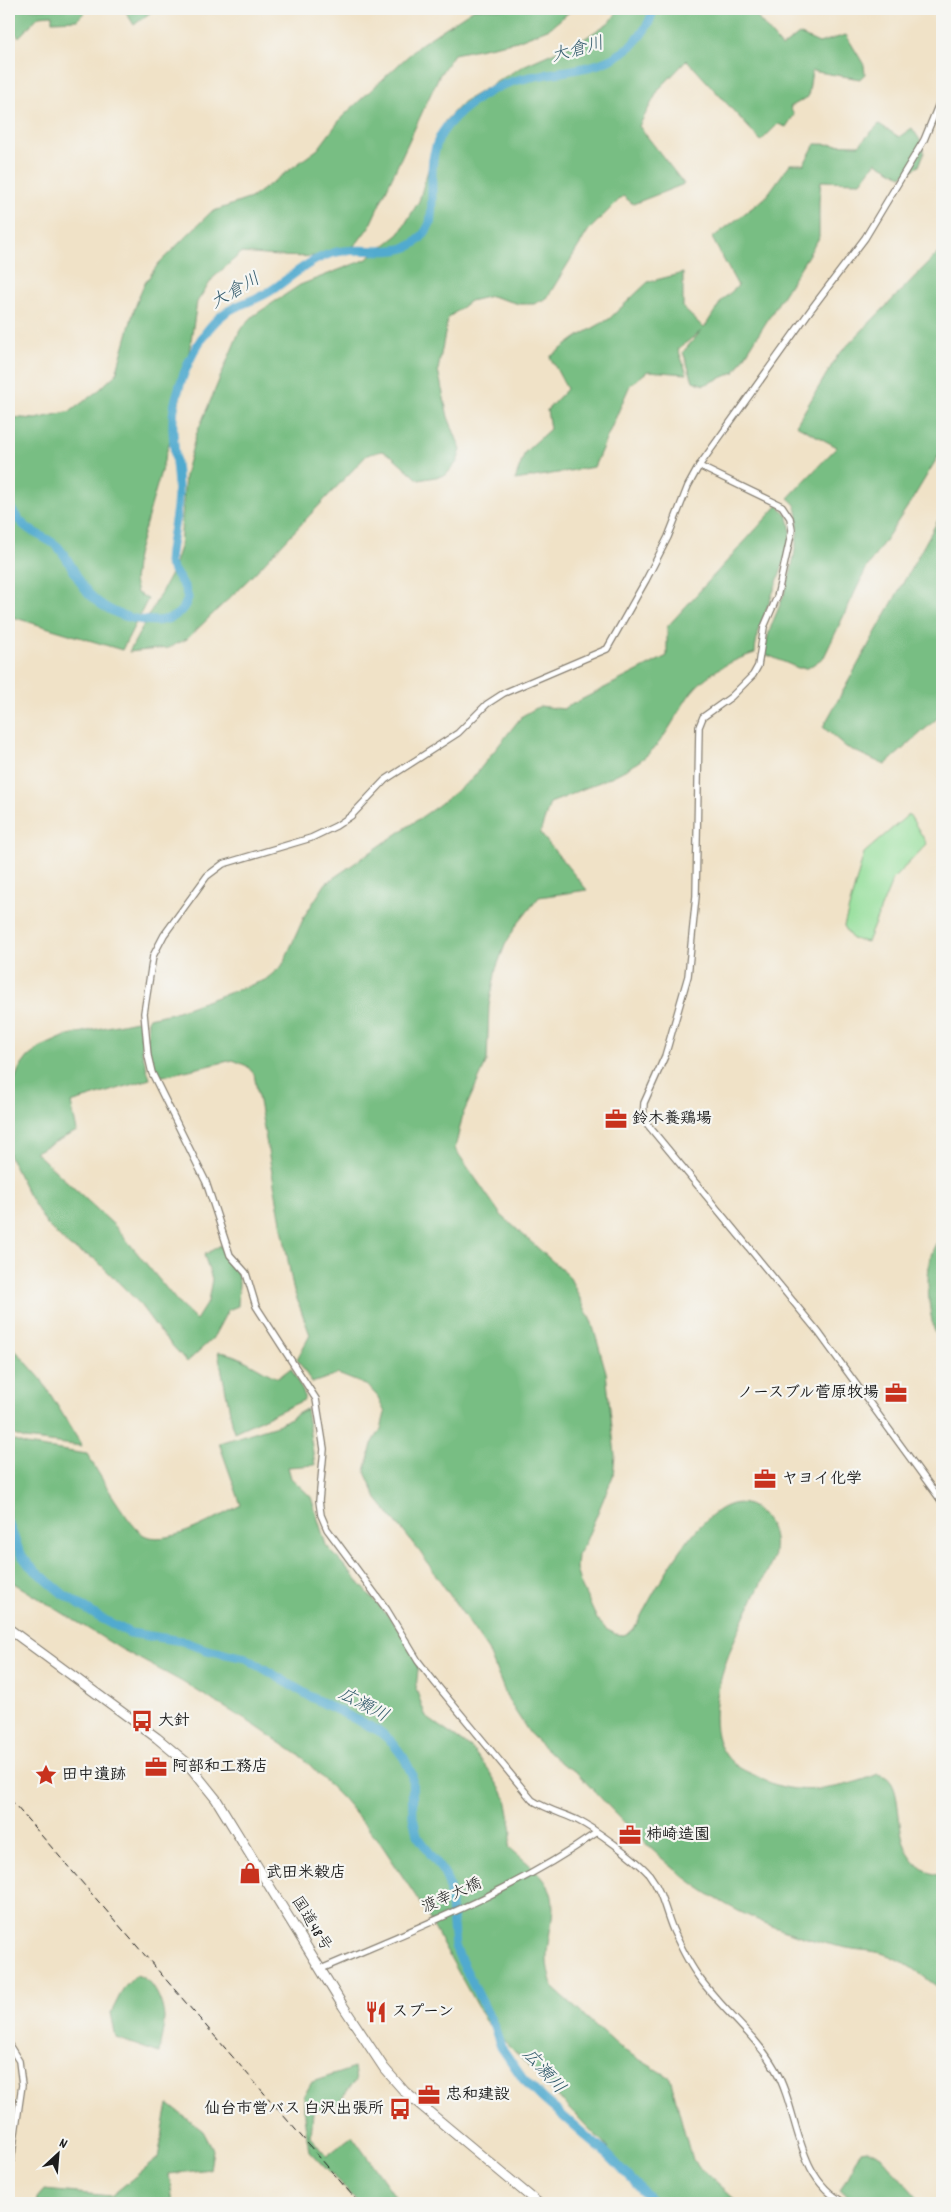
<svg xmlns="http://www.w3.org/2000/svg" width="951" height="2212" viewBox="0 0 951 2212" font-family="Dekko,'Klee One',sans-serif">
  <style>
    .green { fill: #95df9b; stroke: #587e5c }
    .forest { fill: #78be83; stroke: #4a6d50 }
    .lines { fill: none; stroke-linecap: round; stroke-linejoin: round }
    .river { stroke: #51aacf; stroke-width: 9 }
    .minor-casing { stroke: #867f72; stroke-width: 8 }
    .highway-casing { stroke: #867f72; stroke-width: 11 }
    .minor { stroke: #fff; stroke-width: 5.5 }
    .highway { stroke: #fff; stroke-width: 9 }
    .rail { stroke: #1c1c1c; stroke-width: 1; stroke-dasharray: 8 4; stroke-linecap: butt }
    .labels { text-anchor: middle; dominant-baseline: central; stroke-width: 4.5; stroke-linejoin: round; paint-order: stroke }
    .poi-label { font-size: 16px; font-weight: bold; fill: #1c1c1c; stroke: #f6f6f2; text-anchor: start }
    .street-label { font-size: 16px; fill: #1c1c1c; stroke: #f6f6f2 }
    .water-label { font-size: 18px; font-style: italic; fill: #345c6d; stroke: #f6f6f2 }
  </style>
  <rect width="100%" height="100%" fill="#f6f6f2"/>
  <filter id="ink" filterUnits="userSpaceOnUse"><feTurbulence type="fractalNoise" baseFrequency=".02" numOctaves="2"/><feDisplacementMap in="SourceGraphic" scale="10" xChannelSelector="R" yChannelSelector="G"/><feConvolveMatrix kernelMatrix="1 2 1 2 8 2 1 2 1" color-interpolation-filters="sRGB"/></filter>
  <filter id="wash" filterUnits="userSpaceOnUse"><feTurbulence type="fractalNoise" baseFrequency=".0096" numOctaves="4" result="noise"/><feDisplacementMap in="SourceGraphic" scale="20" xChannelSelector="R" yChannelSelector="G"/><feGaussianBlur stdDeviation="1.12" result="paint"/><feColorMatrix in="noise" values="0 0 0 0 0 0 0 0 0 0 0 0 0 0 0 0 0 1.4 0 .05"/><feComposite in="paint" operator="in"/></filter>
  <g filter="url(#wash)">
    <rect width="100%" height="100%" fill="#f0e2c7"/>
    <polygon class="green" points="909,814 927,844 893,879 867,942 852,939 844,926 864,853"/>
    <g class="forest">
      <polygon points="9,9 88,9 77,20 52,21 52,15 39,16 19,37 11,29 9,31"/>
      <polygon points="124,9 155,9 134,25"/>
      <path d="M 474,9 L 573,9 L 550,28 L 517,41 L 454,54 L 439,76 L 369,227 C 365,232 361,238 357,243 C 335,264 269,255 241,253 L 213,278 L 197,302 L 185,378 L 170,440 L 137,555 L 134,581 L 137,593 L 148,599 L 122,650 L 9,616 L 9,417 L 36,419 L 71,411 L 99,390 L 116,374 L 134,310 L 144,284 L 159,263 L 211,212 L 251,198 L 318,149 L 342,117 L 421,44 Z"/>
      <polygon points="619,9 750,9 782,47 799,34 819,43 846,35 864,65 865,74 860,79 812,71 808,97 790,107 794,115 786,127 778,124 761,141 687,60 659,89 639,126 684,184 633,204 623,196 588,231 547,298 534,304 519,304 491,296 470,301 448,318 438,370 448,417 461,450 457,462 446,475 419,480 392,456 382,451 367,455 250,578 187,639 168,648 129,652 172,572 180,547 185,475 196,435 240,330 253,316 300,285 367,259 399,234 419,201 435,146 445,121 463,102 523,66 584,39 611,21"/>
      <polygon points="879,124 899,137 912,128 920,140 924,153 919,166 901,176 876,162 861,182 821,181 819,201 819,238 735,372 704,385 693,381 683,352 701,331 678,349 687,374 648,371 630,385 594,467 515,480 525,452 550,429 547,410 567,389 550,357 579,336 609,319 648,282 683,273 683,308 704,328 722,300 738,286 712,238 765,198 790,164 804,164 815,144 859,145"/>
      <path d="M 942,249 L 942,450 L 912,500 L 866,569 L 824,657 L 808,668 L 798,668 L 765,654 C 767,627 779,612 786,588 C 792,572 802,523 796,507 C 795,504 791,501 788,498 L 837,447 L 796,425 L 838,355 Z"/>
      <path d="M 778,505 C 781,509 786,513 788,518 C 801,547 755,619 755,653 C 729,661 701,676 686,700 C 674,719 664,741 646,756 C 623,775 590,785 563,798 L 550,803 L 540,833 L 587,890 L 539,897 L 516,926 L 505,945 L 496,969 L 489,1006 L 487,1061 L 463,1114 L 455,1149 L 501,1215 L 569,1276 L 592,1323 L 606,1372 L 615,1455 L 613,1476 L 585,1543 L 577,1555 L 576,1568 L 580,1583 L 597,1619 L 606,1629 L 615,1634 L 624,1635 L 633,1630 C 650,1602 713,1468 759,1512 C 775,1526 776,1540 773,1560 C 751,1605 685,1717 731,1761 C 738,1769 751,1773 760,1778 C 795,1798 843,1789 878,1774 C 916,1780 877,1864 942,1876 L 942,1990 C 925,1978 910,1965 892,1957 C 878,1950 862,1951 847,1948 C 815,1942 782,1931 753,1918 C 677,1884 632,1830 576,1772 L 562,1764 L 530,1734 L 508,1700 L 488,1650 L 420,1552 L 377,1499 L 365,1472 L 372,1444 L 381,1429 L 385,1413 L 378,1397 L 368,1386 L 338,1374 L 312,1383 L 297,1359 L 310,1335 L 293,1288 L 254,1074 L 247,1066 L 233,1060 L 159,1077 L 147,1051 L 148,1018 L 172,1013 L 265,980 L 282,966 L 305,915 L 326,883 L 436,807 L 472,779 L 522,716 L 540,706 L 563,709 L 667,656 L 667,627 Z"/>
      <polygon points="942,513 942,714 885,765 846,747 823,727"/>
      <polygon points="141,1020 142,1052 150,1079 71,1103 77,1131 35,1152 115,1226 180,1305 196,1320 208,1301 212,1279 204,1255 221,1245 227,1262 236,1268 239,1282 238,1306 228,1310 213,1338 187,1362 161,1333 138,1302 95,1259 70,1247 47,1225 28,1194 9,1155 9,1095 19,1069 28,1057 41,1047 68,1035"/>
      <path d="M 942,1237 L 942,1348 C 939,1341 935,1333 933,1326 C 928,1304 922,1252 942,1237 Z"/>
      <polygon points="9,1343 41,1379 82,1446 25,1439 9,1433"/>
      <path d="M 218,1352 C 239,1353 258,1370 278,1378 L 291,1368 L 304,1394 L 304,1400 L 234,1432 Z"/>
      <path d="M 306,1409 L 315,1465 L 288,1467 L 291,1478 L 311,1497 L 326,1545 L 410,1641 L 418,1669 L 416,1689 L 426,1717 L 471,1748 L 489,1771 L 506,1798 L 512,1831 L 509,1847 C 522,1859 540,1871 548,1886 C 560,1906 546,1937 547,1959 C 547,1970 550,1979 554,1989 L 622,2049 L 670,2078 L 692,2160 L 740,2203 L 654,2203 L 602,2142 L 485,2021 L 421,1904 L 381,1844 L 344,1800 L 303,1758 L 254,1725 L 179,1680 L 121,1649 L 9,1580 L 9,1439 L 26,1445 L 87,1454 C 97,1470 131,1531 146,1536 C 173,1545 217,1517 241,1505 L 219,1443 L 280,1424 Z"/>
      <path d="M 136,1975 C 153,1979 163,2001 164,2018 C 164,2029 160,2042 159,2053 L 116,2038 L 111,2013 L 123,1989 Z"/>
      <polygon points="354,2068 356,2080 336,2105 313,2112 311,2137 327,2156 352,2136 400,2203 359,2203 309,2151 304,2116 304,2096 312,2082"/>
      <polygon points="168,2104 203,2131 213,2150 210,2169 169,2174 173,2203 38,2203 37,2198 44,2190 111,2196 158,2158"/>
      <path d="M 867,2149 L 881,2156 L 922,2203 C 896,2203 860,2211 840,2191 L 861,2150 Z"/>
    </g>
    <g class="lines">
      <g class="river">
        <path d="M 9,506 C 14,514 20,523 29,529 C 38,536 50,539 58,547 C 69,559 74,573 83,586 C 99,610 129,621 156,621 C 172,620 183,614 188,598 L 185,588 L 169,563 C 170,539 178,516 178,492 C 178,460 168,429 176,398 C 184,369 200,331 225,313 C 239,303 258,300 272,290 C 291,277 310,259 333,253 C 369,243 411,267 430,223 C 436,193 425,161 442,133 C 456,111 486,90 511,82 C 556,67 608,77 640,36 C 646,28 652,19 653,9"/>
        <polyline points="9,1524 20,1553 29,1565 63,1594 97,1616 130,1633 182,1641 207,1650 246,1658 311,1697 379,1731 392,1742 404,1758 412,1774 413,1817 417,1835 444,1873 449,1885 455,1946 460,1958 494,2026 501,2047 523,2079 542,2098 609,2156 654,2203"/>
      </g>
    </g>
  </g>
  <g filter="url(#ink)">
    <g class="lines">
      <g class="minor-casing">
        <g id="minor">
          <polyline points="699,466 782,506 790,518 792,530 777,597 764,627 758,666 753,675 731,697 703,717 699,727 696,896 688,976 665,1056 644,1103 643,1119 819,1333 942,1502"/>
          <path d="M 321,1969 C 414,1929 513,1892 596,1833"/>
          <polyline points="9,2045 19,2061 22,2085 9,2175"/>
          <path d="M 845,2203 C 795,2178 800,2113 775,2069 C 754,2032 719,2008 696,1973 C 687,1960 680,1945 673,1930 C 665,1911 662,1891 649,1874 C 636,1859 595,1829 577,1820 C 561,1813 546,1809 532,1800 L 436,1684 L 418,1661 L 387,1610 L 327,1529 L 321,1515 L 319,1501 L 324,1449 L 316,1399 L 256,1306 L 246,1273 L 230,1255 L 206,1182 L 152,1073 L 148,1056 L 144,1013 L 153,956 L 164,935 L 207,876 L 223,864 L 311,838 L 336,826 L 351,816 L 385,780 L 458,733 L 487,704 L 504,693 L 607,649 L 646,580 L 668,537 L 688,486 L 699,466 L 812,308 L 865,238 L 924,140 L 942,96"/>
        </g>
      </g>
      <g class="highway-casing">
        <polyline id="highway" points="9,1629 157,1738 187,1763 216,1799 343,2006 384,2068 405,2092 538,2203"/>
      </g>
      <use href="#minor" class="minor"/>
      <use href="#highway" class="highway"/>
      <polyline class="rail" points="9,1798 359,2203"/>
    </g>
  </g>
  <defs>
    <g id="office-bare" transform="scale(1.725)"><path d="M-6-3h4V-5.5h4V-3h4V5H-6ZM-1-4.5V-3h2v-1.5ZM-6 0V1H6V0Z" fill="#c8321e" stroke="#f6f6f2" stroke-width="2.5" paint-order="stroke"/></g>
    <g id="bus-bare" transform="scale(1.725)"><path d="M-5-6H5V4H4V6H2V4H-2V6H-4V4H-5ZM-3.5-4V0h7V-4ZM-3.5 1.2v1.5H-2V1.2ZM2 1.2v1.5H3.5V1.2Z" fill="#c8321e" stroke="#f6f6f2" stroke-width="2.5" paint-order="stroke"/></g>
    <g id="sight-bare" transform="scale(1.725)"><path d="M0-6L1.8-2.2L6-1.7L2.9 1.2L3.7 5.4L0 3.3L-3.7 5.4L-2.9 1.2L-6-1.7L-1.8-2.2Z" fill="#c8321e" stroke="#f6f6f2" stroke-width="2.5" paint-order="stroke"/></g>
    <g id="shop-bare" transform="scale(1.725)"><path d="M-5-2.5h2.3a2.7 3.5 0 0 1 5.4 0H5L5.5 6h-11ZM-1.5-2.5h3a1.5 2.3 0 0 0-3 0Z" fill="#c8321e" stroke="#f6f6f2" stroke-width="2.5" paint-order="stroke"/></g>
    <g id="restaurant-bare" transform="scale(1.725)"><path d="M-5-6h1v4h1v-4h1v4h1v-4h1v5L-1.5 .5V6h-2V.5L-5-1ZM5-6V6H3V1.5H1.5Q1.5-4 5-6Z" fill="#c8321e" stroke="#f6f6f2" stroke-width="2.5" paint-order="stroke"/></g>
  </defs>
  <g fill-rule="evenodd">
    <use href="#office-bare" x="616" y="1119"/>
    <use href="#office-bare" x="896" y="1393"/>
    <use href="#office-bare" x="765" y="1479"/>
    <use href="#bus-bare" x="142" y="1721"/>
    <use href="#office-bare" x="156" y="1767"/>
    <use href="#sight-bare" x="46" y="1775"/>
    <use href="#office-bare" x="630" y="1835"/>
    <use href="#shop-bare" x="250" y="1873"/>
    <use href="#restaurant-bare" x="376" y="2012"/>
    <use href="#office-bare" x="429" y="2095"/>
    <use href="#bus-bare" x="400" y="2109"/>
  </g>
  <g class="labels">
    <g class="poi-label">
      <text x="632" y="1119">鈴木養鶏場</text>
      <text x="879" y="1393" text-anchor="end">ノースブル菅原牧場</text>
      <text x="782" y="1479">ヤヨイ化学</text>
      <text x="158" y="1721">大針</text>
      <text x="172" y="1767">阿部和工務店</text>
      <text x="62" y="1775">田中遺跡</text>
      <text x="646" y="1835">柿崎造園</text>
      <text x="266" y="1873">武田米穀店</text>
      <text x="392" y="2012">スプーン</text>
      <text x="446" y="2095">忠和建設</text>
      <text x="384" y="2109" text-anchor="end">仙台市営バス 白沢出張所</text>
    </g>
    <g class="street-label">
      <text transform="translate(452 1896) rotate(-24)">渡幸大橋</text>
      <text transform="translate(311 1924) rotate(58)">国道48号</text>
    </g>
    <g class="water-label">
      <text transform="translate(578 51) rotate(-15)">大倉川</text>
      <text transform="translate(236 292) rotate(-30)">大倉川</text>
      <text transform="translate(363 1706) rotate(28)">広瀬川</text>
      <text transform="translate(543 2072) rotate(48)">広瀬川</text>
    </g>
  </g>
  <rect width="951" height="2212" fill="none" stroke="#f6f6f2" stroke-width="30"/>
  <g transform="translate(58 2154) rotate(26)" stroke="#f6f6f2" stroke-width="4" paint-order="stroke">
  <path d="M0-4L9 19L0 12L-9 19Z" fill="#1c1c1c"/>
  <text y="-8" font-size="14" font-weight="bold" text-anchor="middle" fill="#1c1c1c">N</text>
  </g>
</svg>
